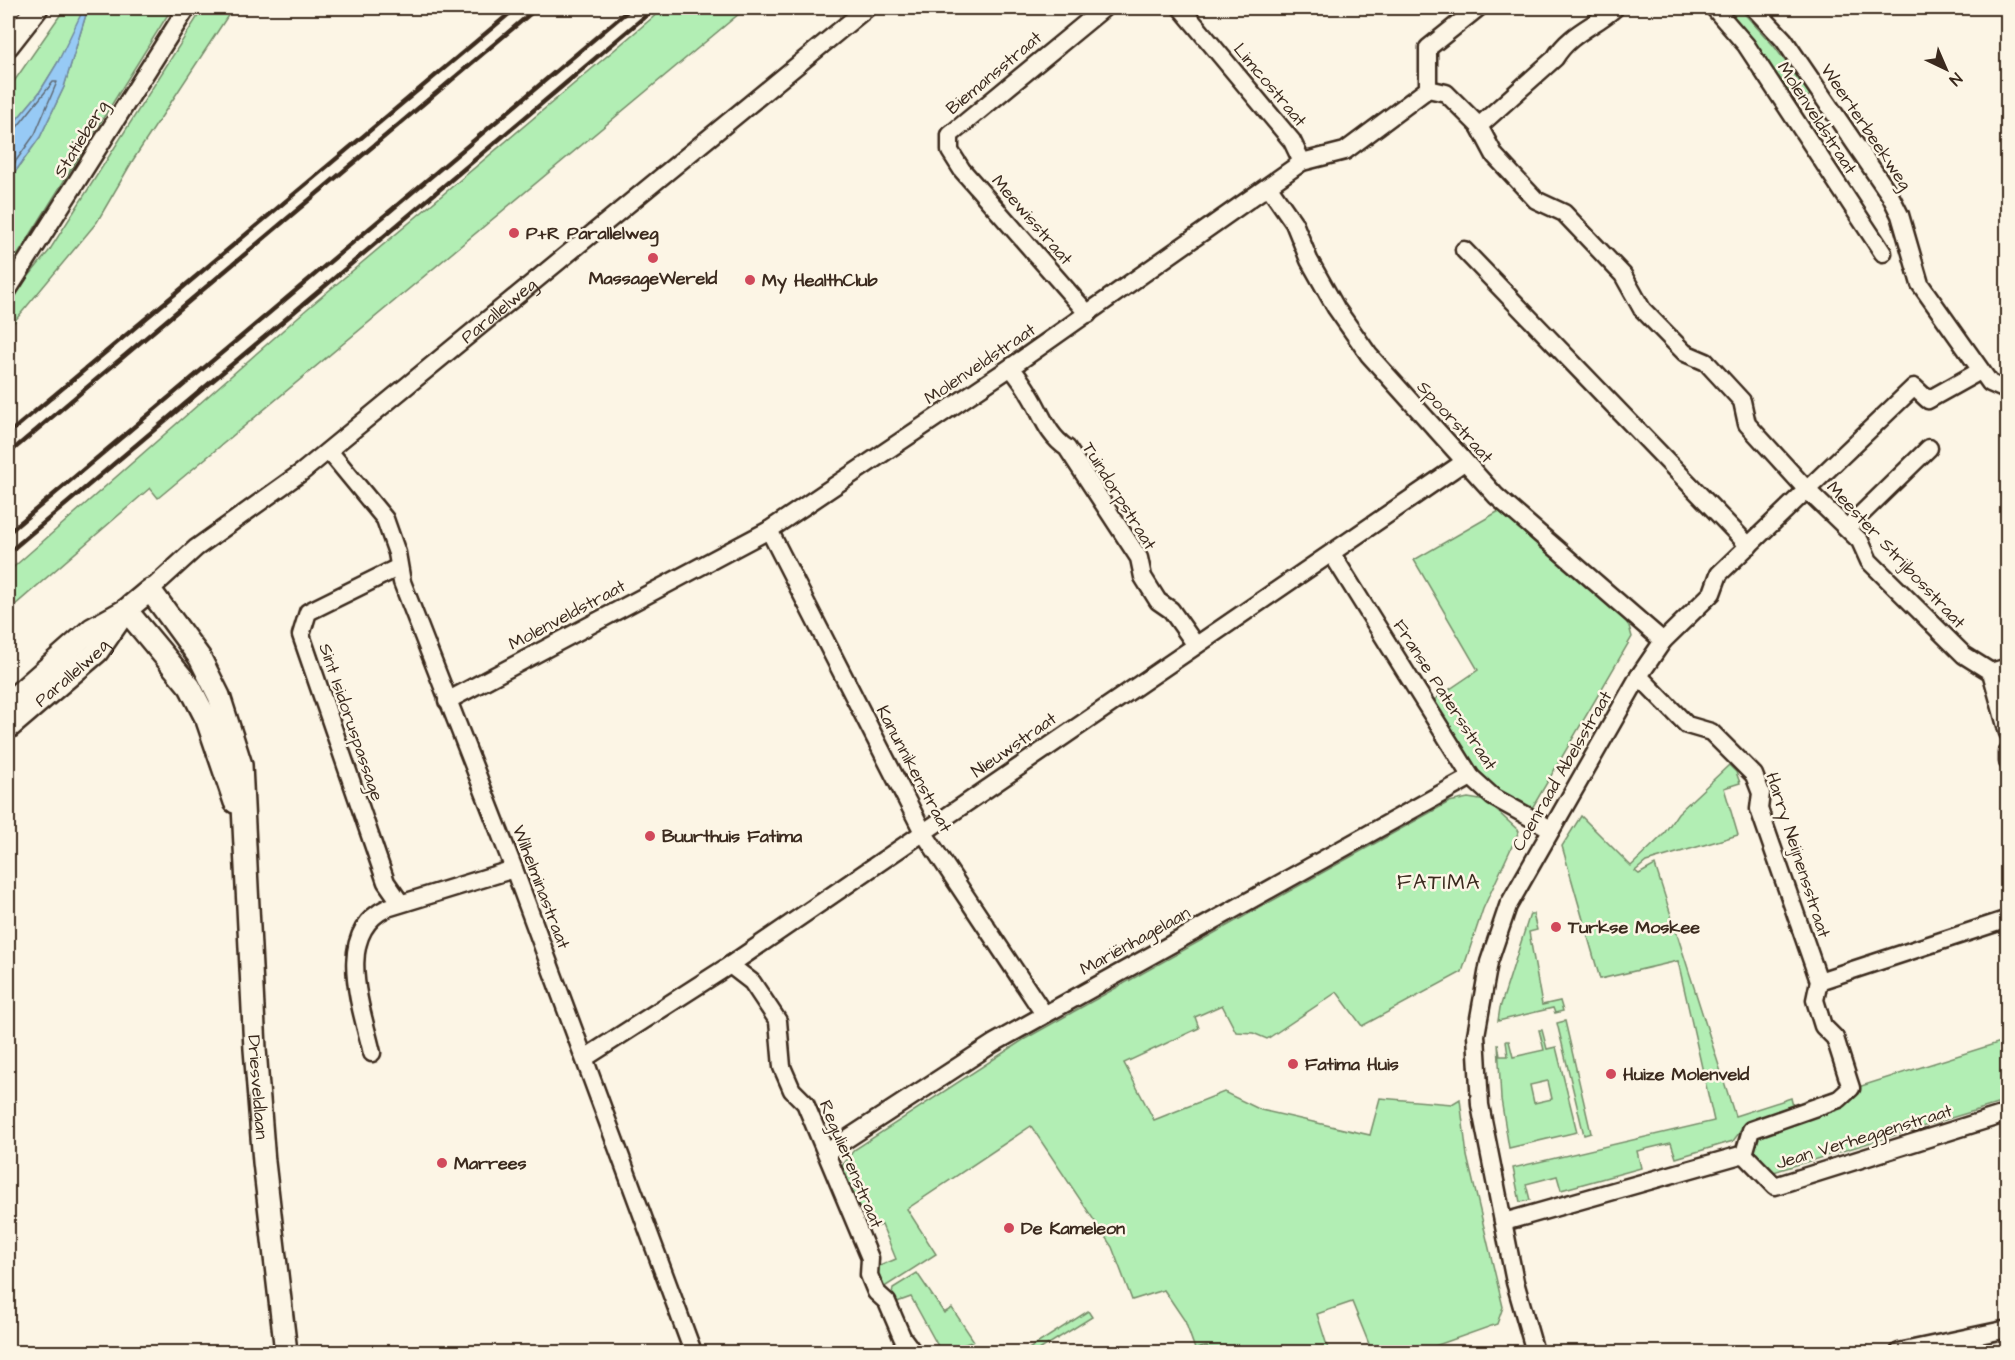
<svg xmlns="http://www.w3.org/2000/svg" width="2015" height="1360" viewBox="0 0 2015 1360" font-family="'Architects Daughter',sans-serif">
  <style>
    .green { fill: #b2eeb4; stroke: #768c69; stroke-width: 1.5; fill-rule: evenodd }
    .water { fill: #97caf5; stroke: #728a9f; stroke-width: 1.5 }
    .lines { fill: none; stroke-linecap: round; stroke-linejoin: round }
    .shore { stroke: #606a74; stroke-width: 1.5 }
    .minor-casing { stroke: #3b2a1e; stroke-width: 21 }
    .tertiary-casing { stroke: #3b2a1e; stroke-width: 26 }
    .minor { stroke: #fcf5e5; stroke-width: 16 }
    .tertiary { stroke: #fcf5e5; stroke-width: 21 }
    .rail { stroke: #3b2a1e; stroke-width: 4.5 }
    .poi-dot { fill: #d1495b; stroke: #fcf5e5; stroke-width: 2 }
    .labels { text-anchor: middle; dominant-baseline: central; stroke-width: 5; stroke-linejoin: round; paint-order: stroke }
    .street-label { font-size: 18px; fill: #3b2a1e; stroke: #fcf5e5 }
    .poi-label { font-size: 18px; font-weight: bold; fill: #3b2a1e; stroke: #fcf5e5; text-anchor: start }
    .quarter-label { font-size: 21px; letter-spacing: 1.5px; fill: #3b2a1e; stroke: #fcf5e5 }
  </style>
  <rect width="100%" height="100%" fill="#fcf5e5"/>
  <filter id="ink" filterUnits="userSpaceOnUse"><feTurbulence type="fractalNoise" baseFrequency=".0167" numOctaves="2"/><feDisplacementMap in="SourceGraphic" scale="12" xChannelSelector="R" yChannelSelector="G"/><feConvolveMatrix kernelMatrix="1 2 1 2 8 2 1 2 1" color-interpolation-filters="sRGB"/></filter>
  <g filter="url(#ink)">
    <g class="green">
      <polygon points="65,8 86,8 58,62 39,93 8,130 8,90"/>
      <polygon points="88,8 172,8 19,253 8,267 8,182 40,137 64,87"/>
      <polygon points="203,8 233,8 133,160 97,222 8,329 8,302 49,251"/>
      <polygon points="664,8 746,8 158,498 150,488 8,611 8,572 307,309"/>
      <polygon points="1724,8 1739,8 1774,46 1810,95 1802,101 1796,92 1784,91"/>
      <polygon points="1506,507 1616,606 1629,626 1632,637 1531,810 1497,792 1474,769 1431,702 1478,670 1414,560"/>
      <polygon points="1729,765 1736,772 1740,783 1724,788 1738,835 1646,862 1635,871 1639,874 1655,865 1735,1116 1791,1098 1793,1106 1745,1125 1733,1141 1676,1158 1671,1143 1637,1151 1641,1168 1561,1190 1557,1176 1526,1184 1530,1200 1520,1202 1513,1168 1714,1121 1678,961 1600,979 1562,846 1581,816 1631,866 1663,835 1678,813"/>
      <polygon points="1468,798 1486,801 1519,831 1483,909 1462,972 1362,1026 1337,992 1267,1039 1253,1033 1236,1032 1222,1005 1195,1017 1199,1028 1124,1063 1154,1120 1224,1092 1261,1110 1370,1135 1380,1098 1452,1104 1460,1099 1467,1156 1503,1307 1497,1324 1418,1352 1361,1352 1371,1349 1352,1302 1317,1314 1329,1352 1210,1352 1207,1346 1195,1349 1185,1321 1164,1290 1132,1300 1112,1247 1031,1126 907,1209 936,1254 883,1288 873,1275 877,1267 896,1259 882,1225 867,1230 842,1166 854,1150 1023,1040 1449,802"/>
      <polygon points="1530,914 1533,914 1537,930 1529,932 1542,1005 1560,1001 1563,1011 1555,1013 1553,1008 1498,1021 1500,1008"/>
      <polygon points="1565,1021 1591,1133 1584,1135 1557,1023"/>
      <path d="M 1539,1030 L 1542,1030 L 1547,1049 L 1556,1047 L 1577,1132 L 1509,1148 L 1501,1099 L 1498,1043 L 1500,1056 L 1508,1056 L 1506,1041 L 1509,1041 L 1513,1057 L 1544,1050 ZM 1548,1081 L 1552,1099 L 1534,1103 L 1530,1085 Z"/>
      <polygon points="2007,1040 2007,1101 1767,1174 1748,1156 1758,1134 1838,1109 1836,1094"/>
      <polygon points="917,1273 944,1313 952,1308 974,1341 942,1352 933,1352 939,1348 911,1297 897,1302 892,1294 893,1288"/>
      <polygon points="1088,1311 1092,1317 1036,1352 1024,1352"/>
    </g>
    <polygon class="water" points="88,8 64,87 40,137 8,182 8,130 39,93 58,62 83,10"/>
    <g class="lines">
      <polyline class="shore" points="8,133 14,131 53,82 57,82 35,134 8,172"/>
      <g class="minor-casing">
        <g id="minor">
          <polyline points="1181,8 1292,141 1302,162"/>
          <polyline points="1714,8 1746,45 1883,253"/>
          <polyline points="1754,8 1784,40 1890,195 1900,215 1920,284 1990,383 2008,391"/>
          <polyline points="1428,89 1446,93 1479,126 1495,156 1536,200 1564,213 1623,275 1642,309 1685,353 1706,362 1742,401 1747,424 1808,491 1860,541 1869,561 1964,655 1991,672 2008,733"/>
          <path d="M 1479,126 L 1555,58 C 1570,33 1595,26 1615,8"/>
          <polyline points="1269,187 1294,223 1309,260 1336,308 1369,355 1496,496 1663,641"/>
          <polyline points="1464,250 1749,546"/>
          <polyline points="8,290 187,8"/>
          <polyline points="1088,314 962,170 950,151 950,135 1104,8"/>
          <path d="M 1011,367 C 1017,376 1025,385 1030,395 C 1042,414 1047,435 1067,448 L 1139,558 L 1143,577 L 1158,601 L 1171,610 L 1195,644"/>
          <polyline points="329,451 385,519 397,553 402,582 514,869 693,1352"/>
          <polyline points="1847,528 1929,448"/>
          <polyline points="769,530 923,832 1044,1014"/>
          <polyline points="1332,554 1471,777 1493,797 1551,829"/>
          <polyline points="397,568 308,612 301,635 386,882 400,902"/>
          <path id="s1" d="M 150,590 L 196,548 L 302,472 L 867,8"/>
          <polyline points="1991,672 2008,667"/>
          <polyline points="1639,676 1687,725 1711,732 1754,775 1761,793 1759,809 1819,981 1815,1000 1823,1026 1835,1038 1851,1088 1839,1099 1751,1130 1744,1154"/>
          <polyline points="447,701 769,530 1011,367 1302,162 1345,151 1428,89 1428,48 1478,8"/>
          <polyline points="2008,752 2008,762"/>
          <polyline points="730,965 752,982 778,1021 782,1067 792,1090 805,1103 870,1258 869,1275 876,1292 887,1302 902,1337 913,1352"/>
          <polyline points="1819,981 2008,919"/>
          <path d="M 372,1053 C 362,1009 333,933 387,908 L 514,869"/>
          <polyline points="585,1058 730,965 1464,462"/>
          <polyline points="827,1152 994,1043 1471,777"/>
          <polyline points="1504,1222 1744,1154 1775,1186 2008,1113"/>
          <polyline points="1535,1352 1515,1282 1480,1105 1476,1035 1489,962 1508,906 1639,676 1663,641 1712,593 1719,574 1914,387 1928,400 1980,371"/>
          <polyline points="1899,1352 2008,1329"/>
        </g>
      </g>
      <g class="tertiary-casing">
        <g id="tertiary">
          <polyline points="8,10 9,8"/>
          <polyline points="8,45 37,8"/>
          <polyline points="126,610 190,687 207,720 235,802"/>
          <path id="s2" d="M 8,703 L 92,629 L 126,610 L 150,590 L 200,658 L 219,696 L 241,765 L 255,1049 L 264,1162 L 286,1352"/>
          <path id="s3" d="M 8,728 L 97,652 L 124,613"/>
        </g>
      </g>
      <use href="#minor" class="minor"/>
      <use href="#tertiary" class="tertiary"/>
      <g class="rail">
        <polyline points="8,434 516,8"/>
        <polyline points="8,454 537,8"/>
        <polyline points="8,533 631,8"/>
        <polyline points="8,553 655,8"/>
      </g>
    </g>
  </g>
  <g class="poi-dot">
    <circle cx="514" cy="233" r="6"/>
    <circle cx="653" cy="258" r="6"/>
    <circle cx="750" cy="280" r="6"/>
    <circle cx="650" cy="836" r="6"/>
    <circle cx="1556" cy="927" r="6"/>
    <circle cx="1293" cy="1064" r="6"/>
    <circle cx="1611" cy="1074" r="6"/>
    <circle cx="442" cy="1163" r="6"/>
    <circle cx="1009" cy="1228" r="6"/>
  </g>
  <g class="labels">
    <g class="street-label">
      <text transform="translate(994 73) rotate(-40)">Biemansstraat</text>
      <text transform="translate(1270 85) rotate(50)">Limcostraat</text>
      <text transform="translate(1817 118) rotate(57)">Molenveldstraat</text>
      <text transform="translate(1866 127) rotate(56)">Weerterbeekweg</text>
      <text transform="translate(81 139) rotate(-58)">Statieberg</text>
      <text transform="translate(1032 220) rotate(49)">Meewisstraat</text>
      <text stroke="none"><textPath href="#s1" startOffset="447">Parallelweg</textPath></text>
      <text transform="translate(980 364) rotate(-34)">Molenveldstraat</text>
      <text transform="translate(1455 422) rotate(48)">Spoorstraat</text>
      <text transform="translate(1119 496) rotate(58)">Tuindorpstraat</text>
      <text transform="translate(1896 555) rotate(47)">Meester Strijbosstraat</text>
      <text transform="translate(567 615) rotate(-28)">Molenveldstraat</text>
      <text stroke="none"><textPath href="#s3" startOffset="84">Parallelweg</textPath></text>
      <text transform="translate(1445 695) rotate(57)">Franse Patersstraat</text>
      <text transform="translate(351 722) rotate(71)">Sint Isidoruspassage</text>
      <text transform="translate(1014 745) rotate(-35)">Nieuwstraat</text>
      <text transform="translate(914 769) rotate(62)">Kanunnikenstraat</text>
      <text transform="translate(1562 771) rotate(-60)">Coenraad Abelsstraat</text>
      <text transform="translate(1798 855) rotate(72)">Harry Neijnensstraat</text>
      <text transform="translate(541 887) rotate(69)">Wilhelminastraat</text>
      <text transform="translate(1135 941) rotate(-29)">Mariënhagelaan</text>
      <text stroke="none"><textPath href="#s2" startOffset="704">Driesveldlaan</textPath></text>
      <text transform="translate(1864 1137) rotate(-17)">Jean Verheggenstraat</text>
      <text transform="translate(851 1164) rotate(67)">Regulierenstraat</text>
    </g>
    <g class="poi-label">
      <text x="526" y="233">P+R Parallelweg</text>
      <text x="653" y="278" text-anchor="middle">MassageWereld</text>
      <text x="762" y="280">My HealthClub</text>
      <text x="662" y="836">Buurthuis Fatima</text>
      <text x="1568" y="927">Turkse Moskee</text>
      <text x="1305" y="1064">Fatima Huis</text>
      <text x="1623" y="1074">Huize Molenveld</text>
      <text x="454" y="1163">Marrees</text>
      <text x="1021" y="1228">De Kameleon</text>
    </g>
    <g class="quarter-label">
      <text x="1439" y="882">FATIMA</text>
    </g>
  </g>
  <rect width="2015" height="1360" fill="none" stroke="#fcf5e5" stroke-width="30"/>
  <rect x="15" y="15" width="1985" height="1330" fill="none" stroke="#3b2a1e" stroke-width="2" filter="url(#ink)"/>
  <g transform="translate(1946 69) rotate(136)" stroke="#fcf5e5" stroke-width="4.5" paint-order="stroke">
  <path d="M0-4.5L10 22L0 15L-10 22Z" fill="#3b2a1e"/>
  <text y="-9" font-size="16" font-weight="bold" text-anchor="middle" fill="#3b2a1e">N</text>
  </g>
</svg>
